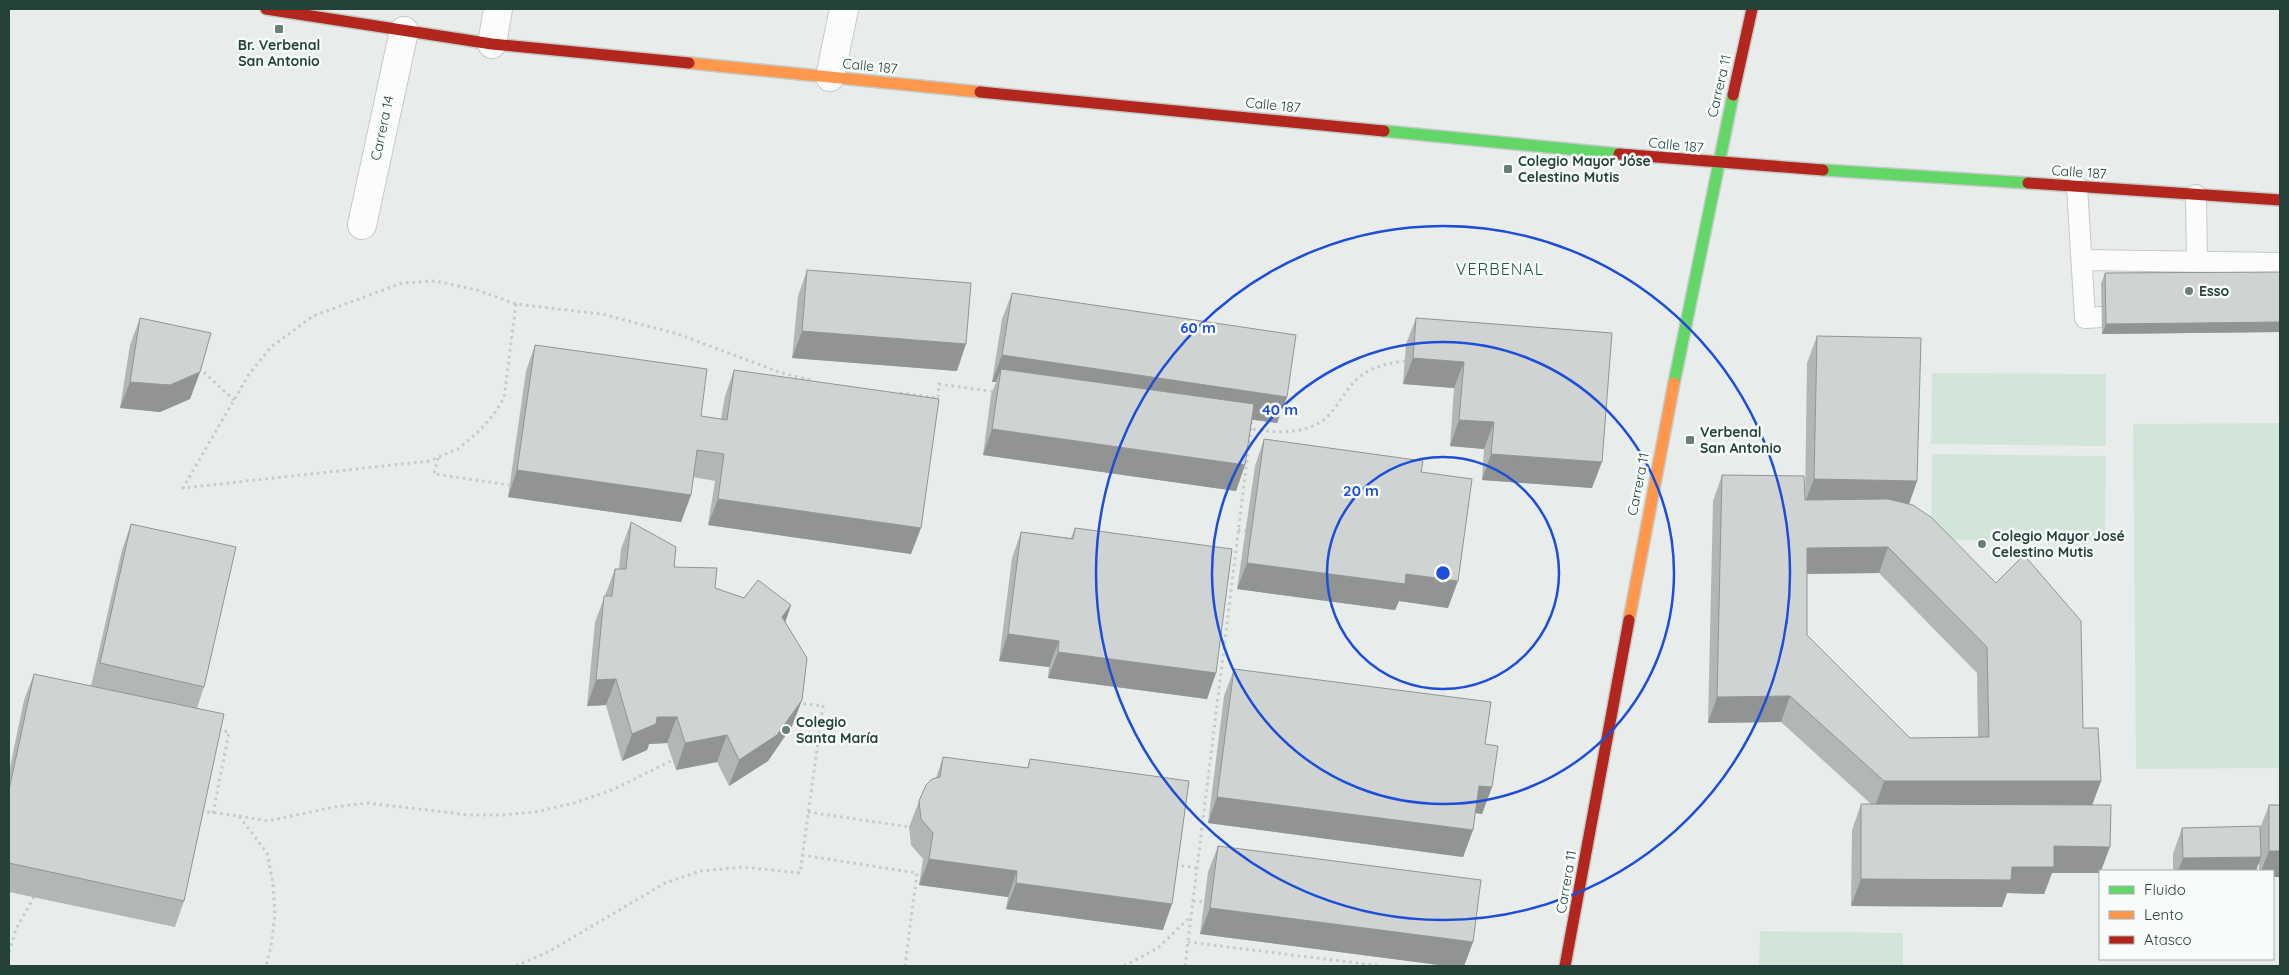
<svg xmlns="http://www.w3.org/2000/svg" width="2289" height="975" viewBox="0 0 2289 975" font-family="Quicksand,sans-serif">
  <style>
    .green { fill: #d1e6d8 }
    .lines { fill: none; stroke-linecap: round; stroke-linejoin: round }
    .lane-casing { stroke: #c5cac8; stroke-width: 22 }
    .street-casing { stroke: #c5cac8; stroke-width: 30 }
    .fast-casing { stroke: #c3cbc8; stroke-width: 14 }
    .slow-casing { stroke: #c3cbc8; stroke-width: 14 }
    .jam-casing { stroke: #c3cbc8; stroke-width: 14 }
    .path { stroke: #c3ccca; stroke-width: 3; stroke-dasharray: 2.5 4; stroke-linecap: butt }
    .lane { stroke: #fcfcfc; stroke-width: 20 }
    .street { stroke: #fcfcfc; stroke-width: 28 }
    .fast { stroke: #63d668; stroke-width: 11 }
    .slow { stroke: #ff974d; stroke-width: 11 }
    .jam { stroke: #b3261e; stroke-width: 11 }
    .wall { fill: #b2b6b5; fill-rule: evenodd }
    .shaded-wall { fill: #919493 }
    .building { fill: #cfd4d2; stroke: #919493; fill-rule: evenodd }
    .ring { fill: none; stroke: #1d4ed8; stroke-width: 2.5 }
    .poi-dot { fill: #697e78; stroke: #f7fbf9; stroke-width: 2 }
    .labels { text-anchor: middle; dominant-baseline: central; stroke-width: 5; stroke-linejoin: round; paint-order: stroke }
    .poi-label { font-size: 14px; font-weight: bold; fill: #24423a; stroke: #f7fbf9; text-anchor: start }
    .street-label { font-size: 14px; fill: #24423a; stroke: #f7fbf9 }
    .quarter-label { font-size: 16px; letter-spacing: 1px; fill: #1f5548; stroke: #f7fbf9 }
    .centre { fill: #1d4ed8; stroke: #f7fbf9; stroke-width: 2.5 }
    .ring-label { font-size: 15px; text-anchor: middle; font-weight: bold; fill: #1d4ed8; stroke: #f7fbf9; stroke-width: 5; stroke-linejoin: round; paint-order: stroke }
  </style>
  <rect width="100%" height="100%" fill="#e8edeb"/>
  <g class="green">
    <polygon points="1932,373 2106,374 2106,446 1931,444"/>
    <polygon points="2280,423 2280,768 2136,769 2133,424"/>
    <polygon points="1932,454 2106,456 2105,541 1931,540"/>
    <polygon points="1760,931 1903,933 1903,966 1759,966"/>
  </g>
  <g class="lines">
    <g class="lane-casing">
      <g id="lane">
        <polyline points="2077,187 2085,318 2102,317"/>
        <polyline points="2196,195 2197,261"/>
        <polyline points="2082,260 2280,263"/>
      </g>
    </g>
    <g class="street-casing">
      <g id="street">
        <polyline points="492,44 498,9"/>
        <polyline points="830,77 844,9"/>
        <polyline points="362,225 404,31"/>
      </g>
    </g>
    <g class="fast-casing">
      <g id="fast">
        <polyline points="1384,131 1619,154"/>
        <polyline points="1823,170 2028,183"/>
        <polyline points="1674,383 1733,95"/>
      </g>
    </g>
    <g class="slow-casing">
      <g id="slow">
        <polyline points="689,63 980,92"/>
        <polyline points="1629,620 1674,383"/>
      </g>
    </g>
    <g class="jam-casing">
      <g id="jam">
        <polyline points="266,9 492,44 689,63"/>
        <polyline points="980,92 1384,131"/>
        <polyline points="1733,95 1752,9"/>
        <polyline points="1619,154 1823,170"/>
        <polyline points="2028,183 2280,200"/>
        <polyline points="1565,966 1629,620"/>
      </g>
    </g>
    <g class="path">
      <polyline points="516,304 504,398 494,414 479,431 458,449 429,461 183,488 249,374 271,347 313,316 402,283 436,281 477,290 516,304 602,314 678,334 782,373 814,381"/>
      <polyline points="199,368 234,400"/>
      <polyline points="900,393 938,398 939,384 995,392"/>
      <path d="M 1247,428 C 1271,432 1299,436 1322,421 C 1332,414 1339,402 1346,392 C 1361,370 1380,364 1405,361"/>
      <polyline points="438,458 434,474 509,485"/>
      <polyline points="1238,530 1246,531"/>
      <polyline points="201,811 239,816 267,853 273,883 275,915 271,946 266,966"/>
      <polyline points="808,812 909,827"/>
      <polyline points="213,813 229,732 216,730"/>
      <polyline points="239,816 268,821 334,807 367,803 469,815 503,815 535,812 574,803 612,790 673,760"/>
      <polyline points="802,855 917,873 905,966"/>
      <polyline points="1175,865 1197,868"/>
      <polyline points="1193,901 1204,902"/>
      <polyline points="1188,942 1381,966"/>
      <polyline points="9,952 16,929 34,897"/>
      <polyline points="516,966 550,951 665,883 701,871 742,867 800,873 823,706 798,703"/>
      <polyline points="1124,966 1158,948 1191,916"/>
      <polyline points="1185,966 1252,420"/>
    </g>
    <use href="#lane" class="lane"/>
    <use href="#street" class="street"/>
    <use href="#fast" class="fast"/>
    <use href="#slow" class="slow"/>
    <use href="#jam" class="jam"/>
  </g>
  <g class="wall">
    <polygon points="807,270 957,371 792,358 798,296"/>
    <polygon points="2280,272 2280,332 2102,334 2101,283 2105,273"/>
    <polygon points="1012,293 1287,397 1277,423 1252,420 1245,465 1236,491 983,455 991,395 996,382 992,382 1002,319"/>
    <polygon points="140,318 200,372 190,399 160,412 120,408 130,345"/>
    <polygon points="1416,318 1612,333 1592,488 1482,480 1484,449 1450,446 1454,388 1403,384 1406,344"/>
    <path d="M 1817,336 L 1917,481 L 1909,504 L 2083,728 L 2101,781 L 2092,805 L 2100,873 L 2052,873 L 2044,894 L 2007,893 L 2002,907 L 1851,906 L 1852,830 L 1861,804 L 1871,804 L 1781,722 L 1708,723 L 1713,501 L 1722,475 L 1805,500 L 1807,363 ZM 1879,573 L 1977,673 L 1978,737 L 1910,738 L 1807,635 L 1807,574 Z"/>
    <polygon points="535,345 701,416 721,419 725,396 734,370 911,554 708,525 715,481 693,477 691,495 681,522 508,497 526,371"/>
    <polygon points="1264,439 1421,472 1448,608 1399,601 1395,610 1237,589 1255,466"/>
    <polygon points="631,522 674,567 715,588 744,598 791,605 785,622 802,700 792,726 768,761 729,786 717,762 676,770 667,743 649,744 647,750 622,761 606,705 587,706 595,622 615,569 619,569 621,549"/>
    <polygon points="131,524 204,687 197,708 184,901 175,927 9,892 9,772 24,700 34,674 91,686 122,550"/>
    <polygon points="1075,528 1216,673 1207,699 1048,678 1049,667 999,661 1012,558 1021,532 1071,538"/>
    <polygon points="1234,669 1485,744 1492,787 1482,814 1475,813 1473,830 1463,857 1208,823 1224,696"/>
    <polygon points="943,757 1027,768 1030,759 1163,930 1006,909 1008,897 919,885 923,859 911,845 909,827 919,801 936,778"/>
    <polygon points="2269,805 2280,805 2280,877 2273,877 2273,871 2259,871 2259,861 2256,871 2173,871 2173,854 2182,828 2260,828"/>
    <polygon points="1218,846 1473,942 1464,966 1447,966 1200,934 1208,872"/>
  </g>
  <g class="shaded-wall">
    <polygon points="2280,322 2280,332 2102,334 2106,324"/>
    <polygon points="802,331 966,344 957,371 792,358"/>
    <polygon points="1002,355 1287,397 1277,423 999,383 1001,369 996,382 992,382"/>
    <polygon points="1413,358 1464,362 1454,388 1403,384"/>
    <polygon points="200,372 190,399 160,412 120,408 130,382"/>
    <polygon points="1459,420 1494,422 1484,449 1450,446"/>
    <polygon points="992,429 1245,465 1236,491 983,455"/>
    <polygon points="1491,454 1602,462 1592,488 1482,480"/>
    <polygon points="517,470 691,495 681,522 508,497"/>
    <polygon points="1814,479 1917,481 1908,507 1804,505"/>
    <polygon points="718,499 921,528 911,554 708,525"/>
    <polygon points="1888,547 1879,573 1797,574 1807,548"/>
    <polygon points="1247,563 1406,574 1458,581 1448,608 1399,601 1395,610 1237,589"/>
    <polygon points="791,605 782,632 782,617"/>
    <polygon points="1008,634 1059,641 1049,667 999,661"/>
    <polygon points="1058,652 1216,673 1207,699 1048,678"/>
    <polygon points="616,679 606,705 587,706 596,680"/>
    <polygon points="1790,696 1781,722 1708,723 1717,697"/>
    <polygon points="802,700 792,726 768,761 729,786 739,760"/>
    <polygon points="657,717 677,717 667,743 649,744 647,750 622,761 632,734"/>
    <polygon points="727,735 717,762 676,770 685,743"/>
    <polygon points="1884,781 2101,781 2091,808 1875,807"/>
    <polygon points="1479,786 1492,787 1482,814 1470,812"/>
    <polygon points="1217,797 1473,830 1463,857 1208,823"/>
    <polygon points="2054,846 2110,847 2101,871 2100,871 2100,873 2052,873 2044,894 2007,893 2002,907 1851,906 1861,879 2012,867"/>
    <polygon points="2269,851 2280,851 2280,877 2273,877 2273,871 2261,871"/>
    <polygon points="2261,857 2256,871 2178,871 2183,858"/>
    <polygon points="929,859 1017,871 1008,897 919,885"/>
    <polygon points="1016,883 1172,904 1163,930 1006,909"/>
    <polygon points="1210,908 1473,942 1464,966 1447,966 1200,934"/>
  </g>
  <g class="building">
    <polygon points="807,270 971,283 966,344 802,331"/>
    <polygon points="2280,272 2280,322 2106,324 2105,273"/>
    <polygon points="1012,293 1296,335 1287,397 1002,355"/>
    <polygon points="140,318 211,333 200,372 170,385 130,382"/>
    <polygon points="1416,318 1612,333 1602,462 1491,454 1494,422 1459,420 1464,362 1413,358"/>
    <polygon points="1817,336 1921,338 1917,481 1814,479"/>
    <polygon points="535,345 707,369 701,416 727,420 734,370 939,399 921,528 718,499 724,454 697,450 691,495 517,470"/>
    <polygon points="1001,369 1254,404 1245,465 992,429"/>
    <polygon points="1264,439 1423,461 1421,472 1472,479 1458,581 1406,574 1405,584 1247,563"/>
    <path d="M 1722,475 L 1804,476 L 1805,500 L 1888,499 L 1913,505 L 1932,518 L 1996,583 L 2024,555 L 2081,621 L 2083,728 L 2098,728 L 2101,781 L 1884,781 L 1790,696 L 1717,697 ZM 1888,547 L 1987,647 L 1989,737 L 1910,738 L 1807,635 L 1807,548 Z"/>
    <polygon points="631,522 676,547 674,567 717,568 715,588 744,598 758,580 791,605 782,617 807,658 802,700 777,735 739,760 727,735 685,743 677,717 657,717 656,724 632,734 616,679 596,680 604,596 612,596 615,569 626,569"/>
    <polygon points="131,524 236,547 204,687 100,663"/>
    <polygon points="1075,528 1232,549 1216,673 1058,652 1059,641 1008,634 1021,532 1073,539"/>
    <polygon points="1234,669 1491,702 1485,744 1498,746 1492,787 1479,786 1473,830 1217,797"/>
    <polygon points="34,674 224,714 184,901 9,863 9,790"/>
    <polygon points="943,757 1028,768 1030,759 1189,781 1172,904 1016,883 1017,871 929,859 933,833 921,819 919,801 926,785 932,779 940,777"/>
    <polygon points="1861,804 2111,805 2110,847 2054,846 2054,867 2012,867 2011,880 1861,879"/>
    <rect x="2269" y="805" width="11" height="46"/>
    <polygon points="2260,826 2261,857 2183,858 2182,828"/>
    <polygon points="1218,846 1481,880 1473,942 1210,908"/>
  </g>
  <g class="ring">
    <circle cx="1443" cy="573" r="116"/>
    <circle cx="1443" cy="573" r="231"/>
    <circle cx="1443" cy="573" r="347"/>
  </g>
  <g class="poi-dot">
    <rect x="274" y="24" width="10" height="10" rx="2.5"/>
    <rect x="1503" y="164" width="10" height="10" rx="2.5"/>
    <circle cx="2189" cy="291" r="5"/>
    <rect x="1685" y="435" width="10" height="10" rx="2.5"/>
    <circle cx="1982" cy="544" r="5"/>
    <circle cx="786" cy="730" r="5"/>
  </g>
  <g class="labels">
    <g class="poi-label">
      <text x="279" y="45" text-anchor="middle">Br. Verbenal<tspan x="279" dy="16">San Antonio</tspan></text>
      <text x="1518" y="161">Colegio Mayor Jóse<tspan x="1518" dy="16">Celestino Mutis</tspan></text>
      <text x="2199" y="291">Esso</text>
      <text x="1700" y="432">Verbenal<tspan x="1700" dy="16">San Antonio</tspan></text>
      <text x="1992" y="536">Colegio Mayor José<tspan x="1992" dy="16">Celestino Mutis</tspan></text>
      <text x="796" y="722">Colegio<tspan x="796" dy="16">Santa María</tspan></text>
    </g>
    <g class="street-label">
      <text transform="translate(870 66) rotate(6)">Calle 187</text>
      <text transform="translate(1719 86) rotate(-77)">Carrera 11</text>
      <text transform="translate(1273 105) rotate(6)">Calle 187</text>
      <text transform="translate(382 128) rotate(-78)">Carrera 14</text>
      <text transform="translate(1676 145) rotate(6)">Calle 187</text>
      <text transform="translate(2079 172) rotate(4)">Calle 187</text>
      <text transform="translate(1638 484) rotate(-79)">Carrera 11</text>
      <text transform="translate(1566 882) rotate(-80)">Carrera 11</text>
    </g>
    <g class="quarter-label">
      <text x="1500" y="269">VERBENAL</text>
    </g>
  </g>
  <circle cx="1443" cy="573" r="8" class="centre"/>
  <g class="ring-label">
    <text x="1198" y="333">60 m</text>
    <text x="1280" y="415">40 m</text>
    <text x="1361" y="496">20 m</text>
  </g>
  <rect width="2289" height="975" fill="none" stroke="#24423a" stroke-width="20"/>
  <rect x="2099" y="870" width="175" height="90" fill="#f7fbf9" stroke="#a3b1ad"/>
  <rect x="2109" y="886" width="25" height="8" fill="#63d668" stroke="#a3b1ad"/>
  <text x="2144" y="895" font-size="15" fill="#24423a">Fluido</text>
  <rect x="2109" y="911" width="25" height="8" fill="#ff974d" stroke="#a3b1ad"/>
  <text x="2144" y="920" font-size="15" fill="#24423a">Lento</text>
  <rect x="2109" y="936" width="25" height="8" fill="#b3261e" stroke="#a3b1ad"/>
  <text x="2144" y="945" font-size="15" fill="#24423a">Atasco</text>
</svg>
